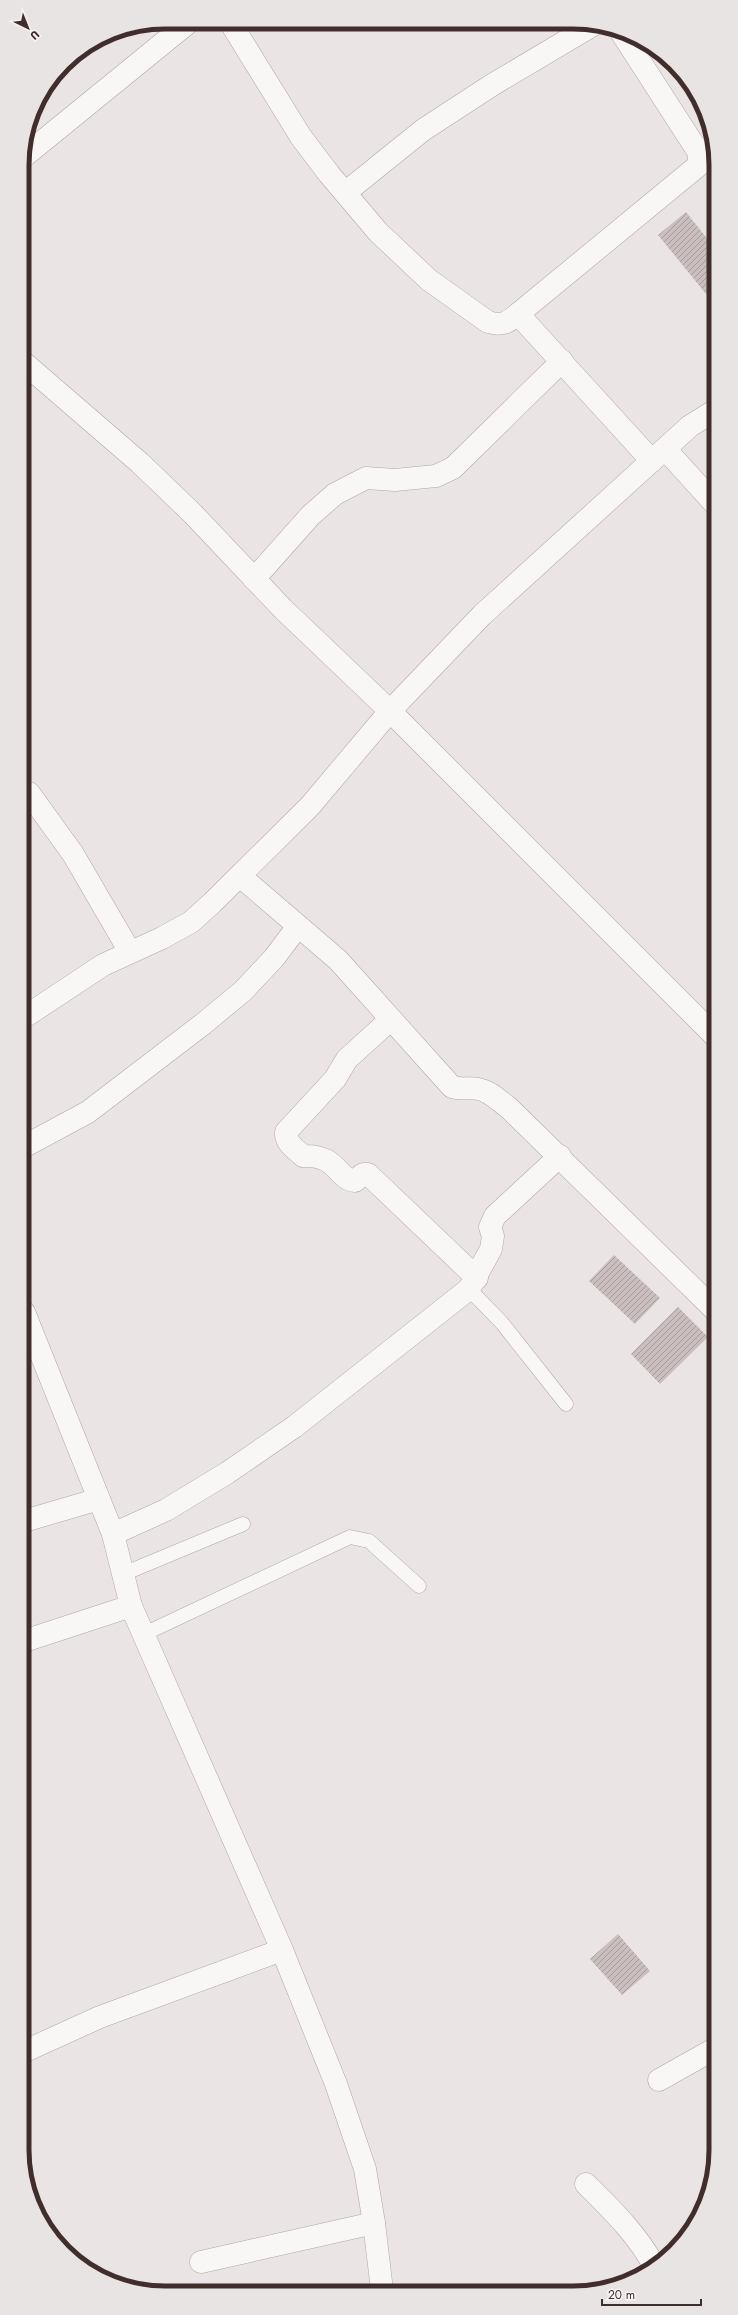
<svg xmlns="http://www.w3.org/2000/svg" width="738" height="2315" viewBox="0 0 738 2315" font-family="Jost,sans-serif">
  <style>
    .building { fill: url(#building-hatch) }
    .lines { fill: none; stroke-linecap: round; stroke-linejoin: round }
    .service-casing { stroke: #b2a6a6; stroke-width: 15 }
    .minor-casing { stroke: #b2a6a6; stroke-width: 23 }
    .tertiary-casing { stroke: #b2a6a6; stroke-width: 23 }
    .service { stroke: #f9f6f6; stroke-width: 14 }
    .minor { stroke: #f9f6f6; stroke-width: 22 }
    .tertiary { stroke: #f9f6f6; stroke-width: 22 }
    .rim { fill: none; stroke: #422d2d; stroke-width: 5 }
  </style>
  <defs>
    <pattern id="building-hatch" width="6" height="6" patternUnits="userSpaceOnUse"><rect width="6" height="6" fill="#cabebf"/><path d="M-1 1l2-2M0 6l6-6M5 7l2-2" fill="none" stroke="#a69b9c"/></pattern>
  </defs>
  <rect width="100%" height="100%" fill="#ebe4e4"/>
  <g class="building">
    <polygon points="686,212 713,246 713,298 711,300 658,235"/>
    <polygon points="614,1255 660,1298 635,1324 589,1281"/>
    <polygon points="678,1307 708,1337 660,1384 631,1354"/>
    <polygon points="618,1934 650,1971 622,1995 590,1959"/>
  </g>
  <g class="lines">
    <g class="service-casing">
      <g id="service">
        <polyline points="469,1289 502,1323 566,1404"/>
        <polyline points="123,1574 243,1524"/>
        <polyline points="144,1634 350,1537 369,1541 419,1586"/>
      </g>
    </g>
    <g class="minor-casing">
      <g id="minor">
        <path d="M 230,22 L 301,137 L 329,174 L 378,232 L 429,280 L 488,322 C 502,326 507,323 518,314 L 699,165 L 699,153 L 621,32"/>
        <polyline points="22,158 189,22"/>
        <polyline points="346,192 423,130 492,85 593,25"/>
        <polyline points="518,314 652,461"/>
        <polyline points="23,362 140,463 193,514 283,609 390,711 714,1035"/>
        <polyline points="666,450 714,503"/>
        <polyline points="254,579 311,515 335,494 366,478 395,480 436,476 453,468 562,361"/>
        <polyline points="29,793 73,854 130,952"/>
        <path d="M 240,876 L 338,960 L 452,1087 C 461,1090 470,1087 478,1089 C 490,1091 499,1101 509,1108 L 715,1310"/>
        <polyline points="23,1018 103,965 162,938 191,922 212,903 310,806 390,711 482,615 690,426 714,411"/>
        <path d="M 390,1020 L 347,1059 L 335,1079 L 286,1132 C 285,1143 296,1149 303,1156 C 338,1154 337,1180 355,1181 L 363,1174 L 368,1174 L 477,1278"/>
        <polyline points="23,1147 88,1112 203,1024 243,991 274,958 298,926"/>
        <polyline points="24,1521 99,1499"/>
        <polyline points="113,1534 166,1510 227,1473 294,1427 469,1289 491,1249 493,1236 490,1227 495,1216 560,1156"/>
        <polyline points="24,1641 131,1606"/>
        <polyline points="25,2051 100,2017 282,1950"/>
        <polyline points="659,2080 716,2048"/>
        <path d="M 586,2184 C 611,2209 638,2235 654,2266"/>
        <polyline points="201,2262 374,2223"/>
      </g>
    </g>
    <g class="tertiary-casing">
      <polyline id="tertiary" points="24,1312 113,1534 131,1606 282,1950 336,2084 365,2169 374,2223 382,2290"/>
    </g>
    <use href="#service" class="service"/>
    <use href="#minor" class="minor"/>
    <use href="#tertiary" class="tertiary"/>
  </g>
  <path d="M0 0H738V2315H0ZM165 29H573A136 136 0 0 1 709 165V2150A136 136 0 0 1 573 2286H165A136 136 0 0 1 29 2150V165A136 136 0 0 1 165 29Z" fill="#e9e4e4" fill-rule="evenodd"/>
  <path class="rim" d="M165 29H573A136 136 0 0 1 709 165V2150A136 136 0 0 1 573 2286H165A136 136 0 0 1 29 2150V165A136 136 0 0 1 165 29Z"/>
  <g transform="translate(28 28) rotate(137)" stroke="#f8f4f4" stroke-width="3" paint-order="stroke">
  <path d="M0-3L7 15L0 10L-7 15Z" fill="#422d2d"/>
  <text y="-6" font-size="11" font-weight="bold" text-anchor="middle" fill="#422d2d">U</text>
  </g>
  <path d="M602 2299v6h99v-6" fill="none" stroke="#422d2d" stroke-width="2"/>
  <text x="608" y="2299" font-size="12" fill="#422d2d" stroke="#f8f4f4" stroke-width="3" paint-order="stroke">20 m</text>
</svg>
